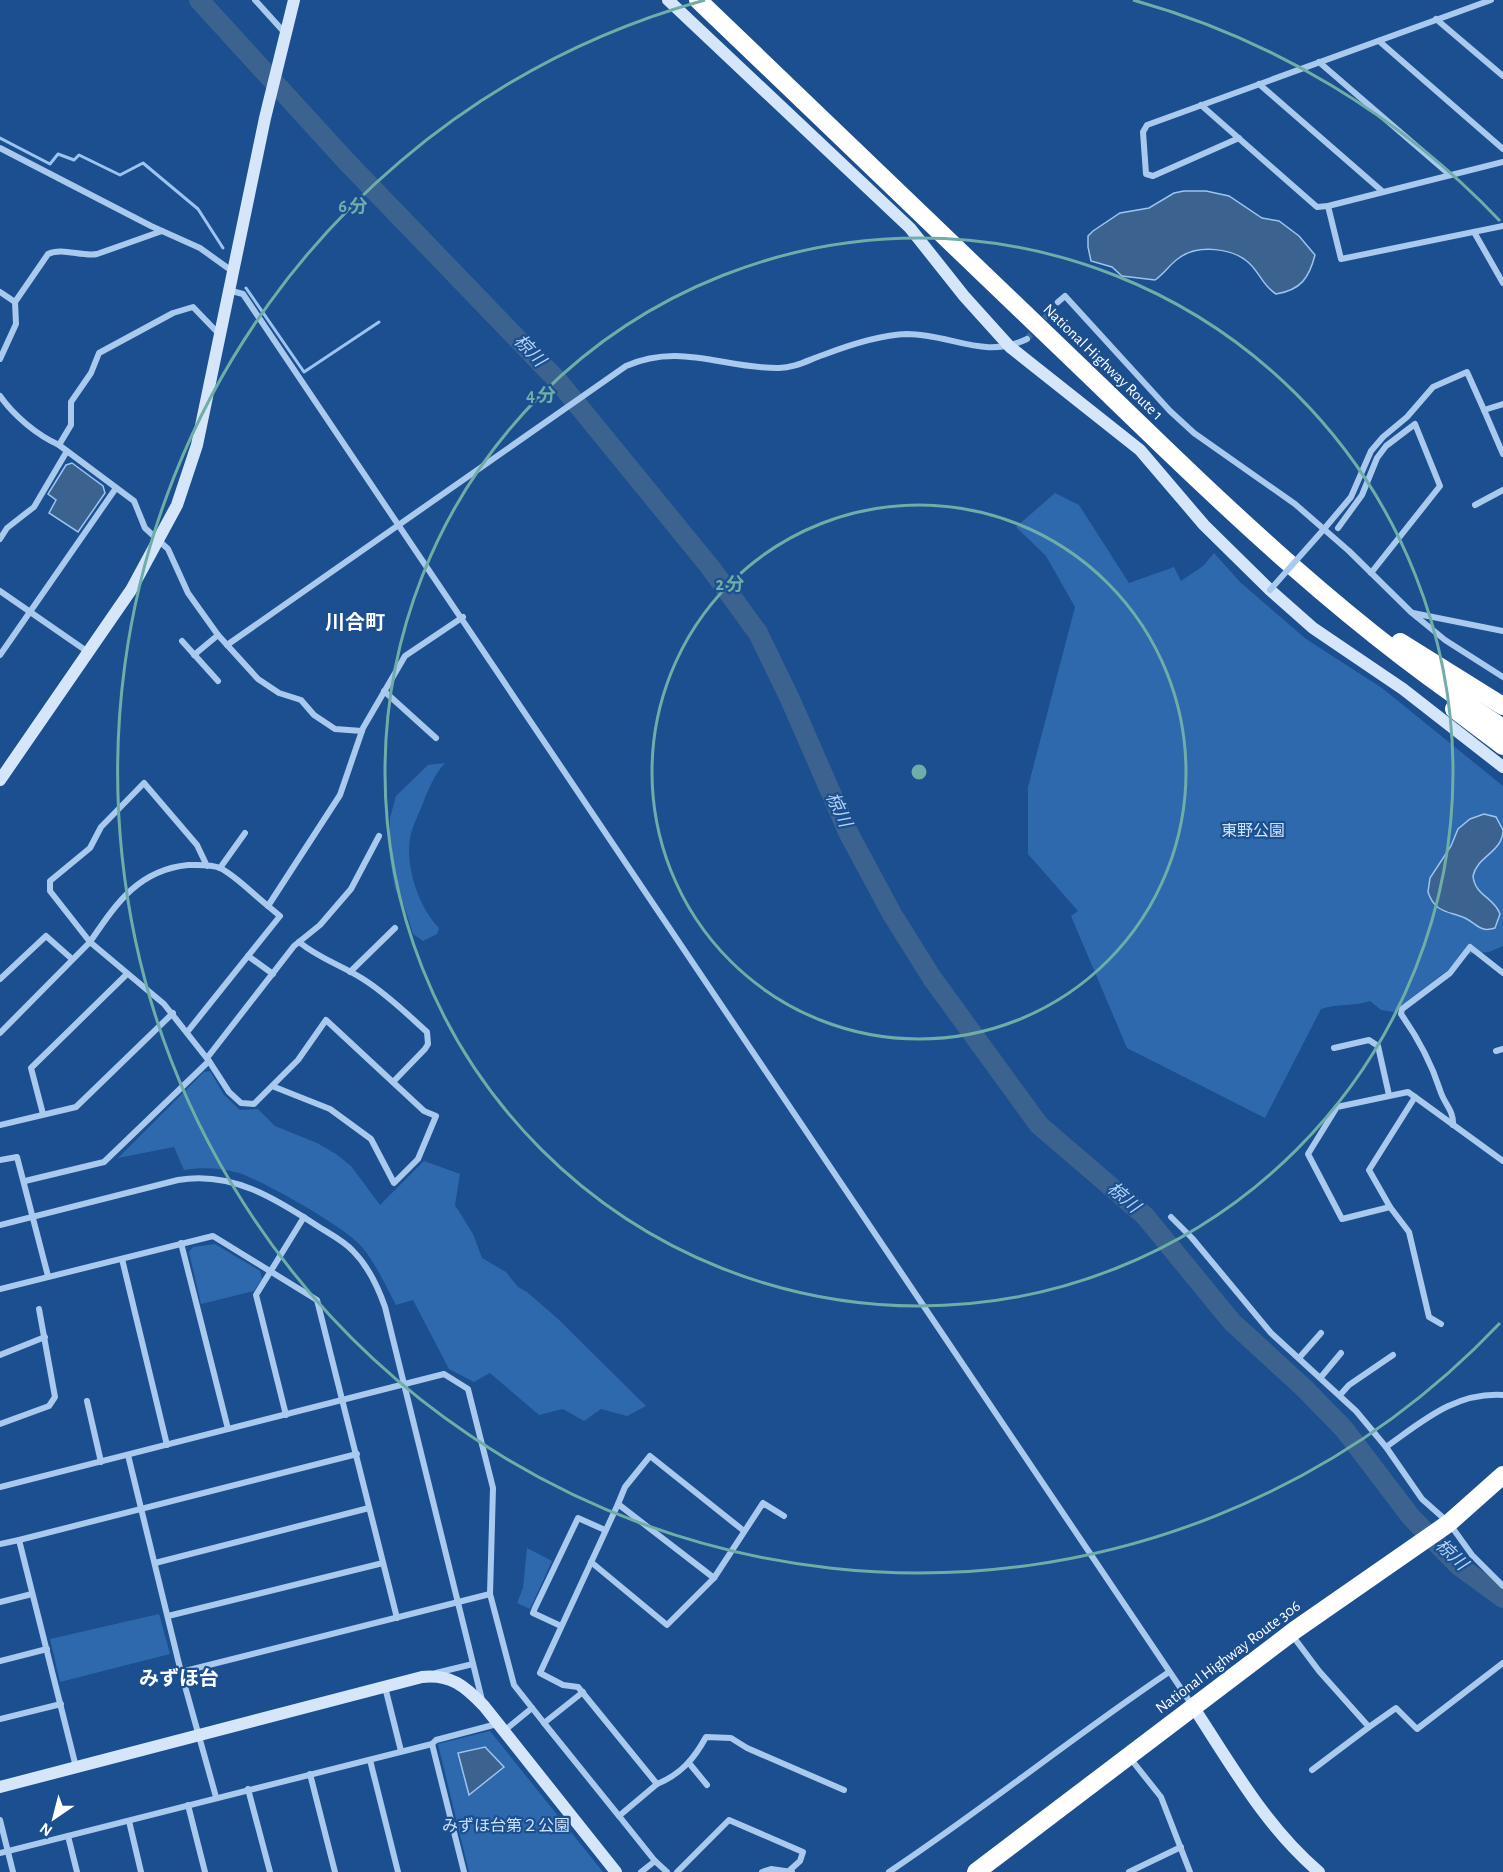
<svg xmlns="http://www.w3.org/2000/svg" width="1503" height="1872" viewBox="0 0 1503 1872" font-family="'Alegreya Sans','Noto Sans JP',sans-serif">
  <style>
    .green { fill: #2e69ad }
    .water { fill: #3c6290; stroke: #9cc4f0; stroke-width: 1.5 }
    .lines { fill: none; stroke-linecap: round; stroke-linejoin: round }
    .stream { stroke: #9cc4f0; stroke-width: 3 }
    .river { stroke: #3c6290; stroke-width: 20 }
    .street-tunnel { stroke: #3d69a0; stroke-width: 6; stroke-dasharray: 6 3; stroke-linecap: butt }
    .street { stroke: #a9c9ee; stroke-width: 6 }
    .secondary { stroke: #d6e6fa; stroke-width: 12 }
    .highway { stroke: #fff; stroke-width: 18 }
    .street-bridge { stroke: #a9c9ee; stroke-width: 6 }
    .ring { fill: none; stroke: #6fada8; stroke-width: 3 }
    .labels { text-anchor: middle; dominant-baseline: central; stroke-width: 4.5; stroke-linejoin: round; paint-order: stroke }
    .street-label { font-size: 16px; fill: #fff; stroke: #1b4f8f }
    .park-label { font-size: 16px; fill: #cfe3fa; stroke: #1b4f8f }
    .water-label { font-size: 18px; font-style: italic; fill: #b5d3f5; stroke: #1b4f8f }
    .quarter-label { font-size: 20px; font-weight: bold; fill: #fff; stroke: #1b4f8f }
    .centre { fill: #6fada8; stroke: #1b4f8f; stroke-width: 3 }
    .ring-label { font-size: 18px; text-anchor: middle; font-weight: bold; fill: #6fada8; stroke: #1b4f8f; stroke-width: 4.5; stroke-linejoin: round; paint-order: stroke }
  </style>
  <rect width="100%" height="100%" fill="#1b4f8f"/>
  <g class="green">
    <path d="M 1055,493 L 1079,505 L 1129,583 L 1174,567 L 1181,581 L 1203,566 L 1214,553 L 1240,582 L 1306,639 L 1382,688 L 1503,786 L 1503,946 L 1489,952 L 1469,954 L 1393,1012 L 1381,1010 L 1370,1001 C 1354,1007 1338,1003 1321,1009 L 1265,1118 L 1127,1048 L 1071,916 L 1078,911 L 1028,854 L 1028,787 L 1075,607 L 1046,556 L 1016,527 Z"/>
    <path d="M 445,763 C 434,775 429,788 423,803 C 419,814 412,826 410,838 C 405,866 419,908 439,928 L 437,934 L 423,941 L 413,934 L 404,905 L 395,889 L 390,859 L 390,818 L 396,796 L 428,765 Z"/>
    <path d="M 210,1071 L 224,1095 L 240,1110 L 258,1109 L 275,1126 L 317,1143 L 336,1154 L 351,1166 L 380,1205 L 424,1161 L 460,1174 L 455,1205 L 473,1234 L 482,1258 L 506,1272 L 518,1287 L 527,1292 L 557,1318 L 646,1406 L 627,1416 L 601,1409 L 584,1421 L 563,1409 L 539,1415 L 490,1373 L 474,1382 L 449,1369 L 413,1300 L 396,1305 C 385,1285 376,1263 361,1246 C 343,1226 265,1182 239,1173 C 222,1168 202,1167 184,1170 L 174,1147 L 118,1158 L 204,1072 Z"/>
    <polygon points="215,1244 260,1271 262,1279 254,1291 201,1304 189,1252 193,1247"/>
    <polygon points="527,1548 552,1561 530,1609 517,1603 523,1588"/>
    <polygon points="159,1614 170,1654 60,1682 50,1639"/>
    <polygon points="490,1731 603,1872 469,1872 438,1744"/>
  </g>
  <g class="water">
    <path d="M 1184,191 L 1206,191 L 1229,196 L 1262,218 L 1279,221 L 1299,236 L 1315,255 C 1309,278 1301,290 1276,294 C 1263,286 1260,273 1249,263 C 1233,248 1198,244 1179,258 C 1170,264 1164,274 1155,280 L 1122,276 L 1112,267 L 1091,261 L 1088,247 L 1088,236 L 1093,231 L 1120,213 L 1149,208 L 1174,193 Z"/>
    <polygon points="72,463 103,486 105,493 78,532 49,513 56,500 48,494 66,465"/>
    <path d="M 1484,814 L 1496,817 L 1503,830 C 1503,852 1477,856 1473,876 C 1475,896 1494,897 1500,914 L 1495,928 C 1480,933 1477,924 1465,918 C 1448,911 1435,913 1428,892 L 1430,878 L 1451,846 L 1458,829 L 1470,819 Z"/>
    <polygon points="485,1747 504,1767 469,1795 458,1753"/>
  </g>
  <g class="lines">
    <g class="stream">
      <polyline points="0,138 50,164 58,154 74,160 79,155 120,175 143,163 198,209 223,248"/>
      <polyline points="246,288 304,372 379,322"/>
    </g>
    <polyline class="river" points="199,0 347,162 559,382 710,567 758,633 790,699 849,834 892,914 932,978 1039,1125 1145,1216 1232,1322 1304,1388 1344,1429 1411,1517 1459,1566 1503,1598"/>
    <polyline class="street-tunnel" points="1027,339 1058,302"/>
    <g class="street">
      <polyline points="255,0 284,32"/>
      <polyline points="1436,19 1503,76"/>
      <polyline points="1379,41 1503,149"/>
      <polyline points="1319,62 1450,175"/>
      <polyline points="1259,84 1382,191"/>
      <polyline points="1201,105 1317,207 1328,206 1503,162"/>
      <polyline points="1239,138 1153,176 1146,174 1143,132 1147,125 1491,0"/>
      <polyline points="0,148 151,226 200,248 232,271"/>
      <polyline points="1328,206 1341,259 1503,226"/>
      <polyline points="1474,232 1503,283"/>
      <polyline points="228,290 243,294 1192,1705"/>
      <polyline points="0,292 15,302"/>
      <polyline points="1058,302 1065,296 1170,411 1194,433 1295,504 1349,551 1412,613 1445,640 1503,677"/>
      <path d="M 0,359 L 16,324 L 15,302 L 48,254 C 62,247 82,257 97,254 L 162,231"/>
      <path d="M 0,396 C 14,416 37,435 59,445 L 134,501 L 145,528 L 168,549 L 188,593 L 218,635 L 258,679 L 279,693 L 301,700 L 314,715 L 335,729 L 362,731"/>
      <polyline points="1484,410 1503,454"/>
      <polyline points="59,445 71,425 71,402 91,373 99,353 173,313 193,307 219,334"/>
      <polyline points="1475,505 1503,490"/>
      <polyline points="1338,528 1362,495 1377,458 1386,446 1415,424 1440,486 1371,573"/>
      <polyline points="1324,529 1351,497 1371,451 1383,437 1407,417 1433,387 1467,372 1484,410 1503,404"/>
      <polyline points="0,539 7,528 34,507 67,451"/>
      <polyline points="0,591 88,652"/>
      <polyline points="1413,613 1503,631"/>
      <polyline points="182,641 218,681"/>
      <path d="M 227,645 L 626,366 C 681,342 724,369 779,368 C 795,368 808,360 823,355 C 849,345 879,335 907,334 C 951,334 984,360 1027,339"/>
      <polyline points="0,655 116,488"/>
      <polyline points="194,655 218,635"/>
      <polyline points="384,691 436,738"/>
      <path d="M 207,866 L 197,845 L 144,783 L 101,827 L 90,848 L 50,881 L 50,891 L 90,942 C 116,904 138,870 188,865 C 198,865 211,864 220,868 C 235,875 255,896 268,906"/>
      <polyline points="220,868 245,833"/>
      <path d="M 299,942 C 320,959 341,965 363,979 C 387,994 407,1014 427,1032 L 428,1044 L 425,1049 L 393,1082"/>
      <polyline points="248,956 273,974"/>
      <polyline points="350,972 395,928"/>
      <polyline points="0,979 46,936 72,959"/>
      <polyline points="188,1031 280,916 268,906 340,795 363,728 405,656 463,617"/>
      <polyline points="0,1033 90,942 164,1004 209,1061 104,1162 25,1181"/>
      <polyline points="1334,1048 1369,1040 1378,1046 1389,1095"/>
      <polyline points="1496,1051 1503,1049"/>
      <polyline points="207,1058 294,946 320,925 351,889 379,836"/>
      <polyline points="209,1061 229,1092 241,1103 254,1104 298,1060 326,1020 424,1111 436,1116 418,1159 394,1183 371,1139 330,1109 272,1086"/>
      <polyline points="43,1114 31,1068 127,974"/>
      <polyline points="0,1125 76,1107 173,1013"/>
      <path d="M 1453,1125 C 1454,1110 1444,1104 1440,1090 C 1431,1062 1418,1038 1401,1014 L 1402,1009 L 1450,973 L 1470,947 L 1503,973"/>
      <polyline points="0,1160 17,1157 48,1276"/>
      <polyline points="1390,1207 1342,1219 1308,1154 1337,1107 1408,1092 1415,1097"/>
      <polyline points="1171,1217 1192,1238 1271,1333 1356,1411 1386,1447 1422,1499 1449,1523 1472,1555 1503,1586"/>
      <path d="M 0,1225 L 178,1180 C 232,1171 275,1198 319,1227 C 330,1234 344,1241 353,1251 C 368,1266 378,1287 385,1307 L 482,1700"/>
      <polyline points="181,1243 228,1429"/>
      <polyline points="122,1259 167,1445"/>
      <polyline points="0,1289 213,1236 317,1300 397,1618"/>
      <polyline points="1441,1324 1429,1317 1409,1232 1390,1207 1369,1170 1415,1097 1503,1161"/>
      <polyline points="0,1355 45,1337"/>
      <polyline points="1299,1358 1321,1333"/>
      <polyline points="1321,1377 1341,1353"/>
      <polyline points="1340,1395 1349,1385 1393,1355"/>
      <polyline points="87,1401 101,1462"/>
      <polyline points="286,1415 256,1295 304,1217"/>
      <polyline points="0,1424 49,1406 55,1397 39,1309"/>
      <path d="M 1386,1447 C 1423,1421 1455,1392 1503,1395"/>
      <polyline points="128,1455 181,1672 216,1797"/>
      <polyline points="0,1487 444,1374 468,1389 493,1488 490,1594"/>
      <polyline points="618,1504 625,1487 650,1456 744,1531"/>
      <polyline points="19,1540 357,1454"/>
      <polyline points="0,1544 19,1540 76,1767"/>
      <polyline points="591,1562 667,1625 714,1578"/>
      <polyline points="155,1563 369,1508"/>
      <polyline points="0,1602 32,1594"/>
      <polyline points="168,1616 383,1563"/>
      <polyline points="561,1626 533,1613 535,1608 578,1518 605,1530"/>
      <polyline points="1292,1635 1319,1671 1369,1727 1312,1770"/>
      <polyline points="0,1661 47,1649"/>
      <polyline points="181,1672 490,1594 514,1685 544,1723 583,1692"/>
      <polyline points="436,1673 473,1664"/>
      <polyline points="385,1687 401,1751"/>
      <polyline points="0,1719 61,1704"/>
      <polyline points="544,1723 619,1816"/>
      <polyline points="1369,1727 1396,1708 1417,1729 1503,1663"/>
      <polyline points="504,1731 532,1708"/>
      <polyline points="432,1744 436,1740 497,1724"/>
      <polyline points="1130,1758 1161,1797 1190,1872"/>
      <polyline points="370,1760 398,1872"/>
      <polyline points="689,1763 707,1785"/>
      <polyline points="310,1774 335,1872"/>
      <path d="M 657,1784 C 681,1774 694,1759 706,1737 L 731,1738 L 747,1748 L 844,1790"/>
      <polyline points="248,1789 270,1872"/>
      <polyline points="188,1805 205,1872"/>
      <polyline points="0,1820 13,1872"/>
      <polyline points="129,1821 141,1872"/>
      <polyline points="68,1836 77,1872"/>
      <polyline points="0,1853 432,1744 464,1872"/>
      <polyline points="655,1861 667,1872"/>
      <polyline points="641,1872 655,1861 619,1816 657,1784 578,1687 563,1685 540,1673 618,1504 714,1578 763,1503 784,1516"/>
      <polyline points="677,1872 729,1820 803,1852 800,1861 790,1870"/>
      <polyline points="762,1872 771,1869 792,1872"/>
      <path d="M 889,1872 C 985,1808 1074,1736 1169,1672"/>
      <polyline points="1129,1872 1181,1847"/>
    </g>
    <g class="secondary">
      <polyline points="668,0 910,228 964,296 1010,347 1140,450 1204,525 1270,590 1313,628 1403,689 1503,767"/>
      <polyline points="0,780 131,590 177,505 197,445 265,118 294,0"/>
      <path d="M 1194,1708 C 1232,1766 1266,1827 1319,1872"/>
      <path d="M 0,1787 L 422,1677 C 451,1674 465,1686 484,1706 L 616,1872"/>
    </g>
    <g class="highway">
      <path d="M 698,0 C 829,126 960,252 1092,378 C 1221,503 1351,630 1503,728"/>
      <polyline points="1400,642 1503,706"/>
      <polyline points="1454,709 1503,746"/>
      <polyline points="976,1872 1295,1630 1449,1523 1503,1475"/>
    </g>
    <polyline class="street-bridge" points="1270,590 1324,529"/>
  </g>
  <g class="ring">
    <circle cx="919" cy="772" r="267"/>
    <circle cx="919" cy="772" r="534"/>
    <path d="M1500 1323A801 801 0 1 1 705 0M1133 0A801 801 0 0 1 1500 221"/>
  </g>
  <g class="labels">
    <g class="street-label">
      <text transform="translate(1103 362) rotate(44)">National Highway Route 1</text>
      <text transform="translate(1228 1657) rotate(-37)">National Highway Route 306</text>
    </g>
    <g class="park-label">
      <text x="1253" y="831">東野公園</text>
      <text x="506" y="1826">みずほ台第２公園</text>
    </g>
    <g class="water-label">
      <text transform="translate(529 351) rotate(46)">椋川</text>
      <text transform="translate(838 810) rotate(65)">椋川</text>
      <text transform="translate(1123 1198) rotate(41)">椋川</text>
      <text transform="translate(1451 1555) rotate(43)">椋川</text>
    </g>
    <g class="quarter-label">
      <text x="355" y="623">川合町</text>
      <text x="179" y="1679">みずほ台</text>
    </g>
  </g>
  <circle cx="919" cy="772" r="9" class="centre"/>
  <g class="ring-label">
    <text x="353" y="212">6 分</text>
    <text x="541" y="401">4 分</text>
    <text x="730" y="590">2 分</text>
  </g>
  <g transform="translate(54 1818) rotate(215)" stroke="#1b4f8f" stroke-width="4.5" paint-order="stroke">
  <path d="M0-4.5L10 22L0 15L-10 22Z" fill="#ffffff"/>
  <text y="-9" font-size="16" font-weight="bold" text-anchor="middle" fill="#ffffff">N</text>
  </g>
</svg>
